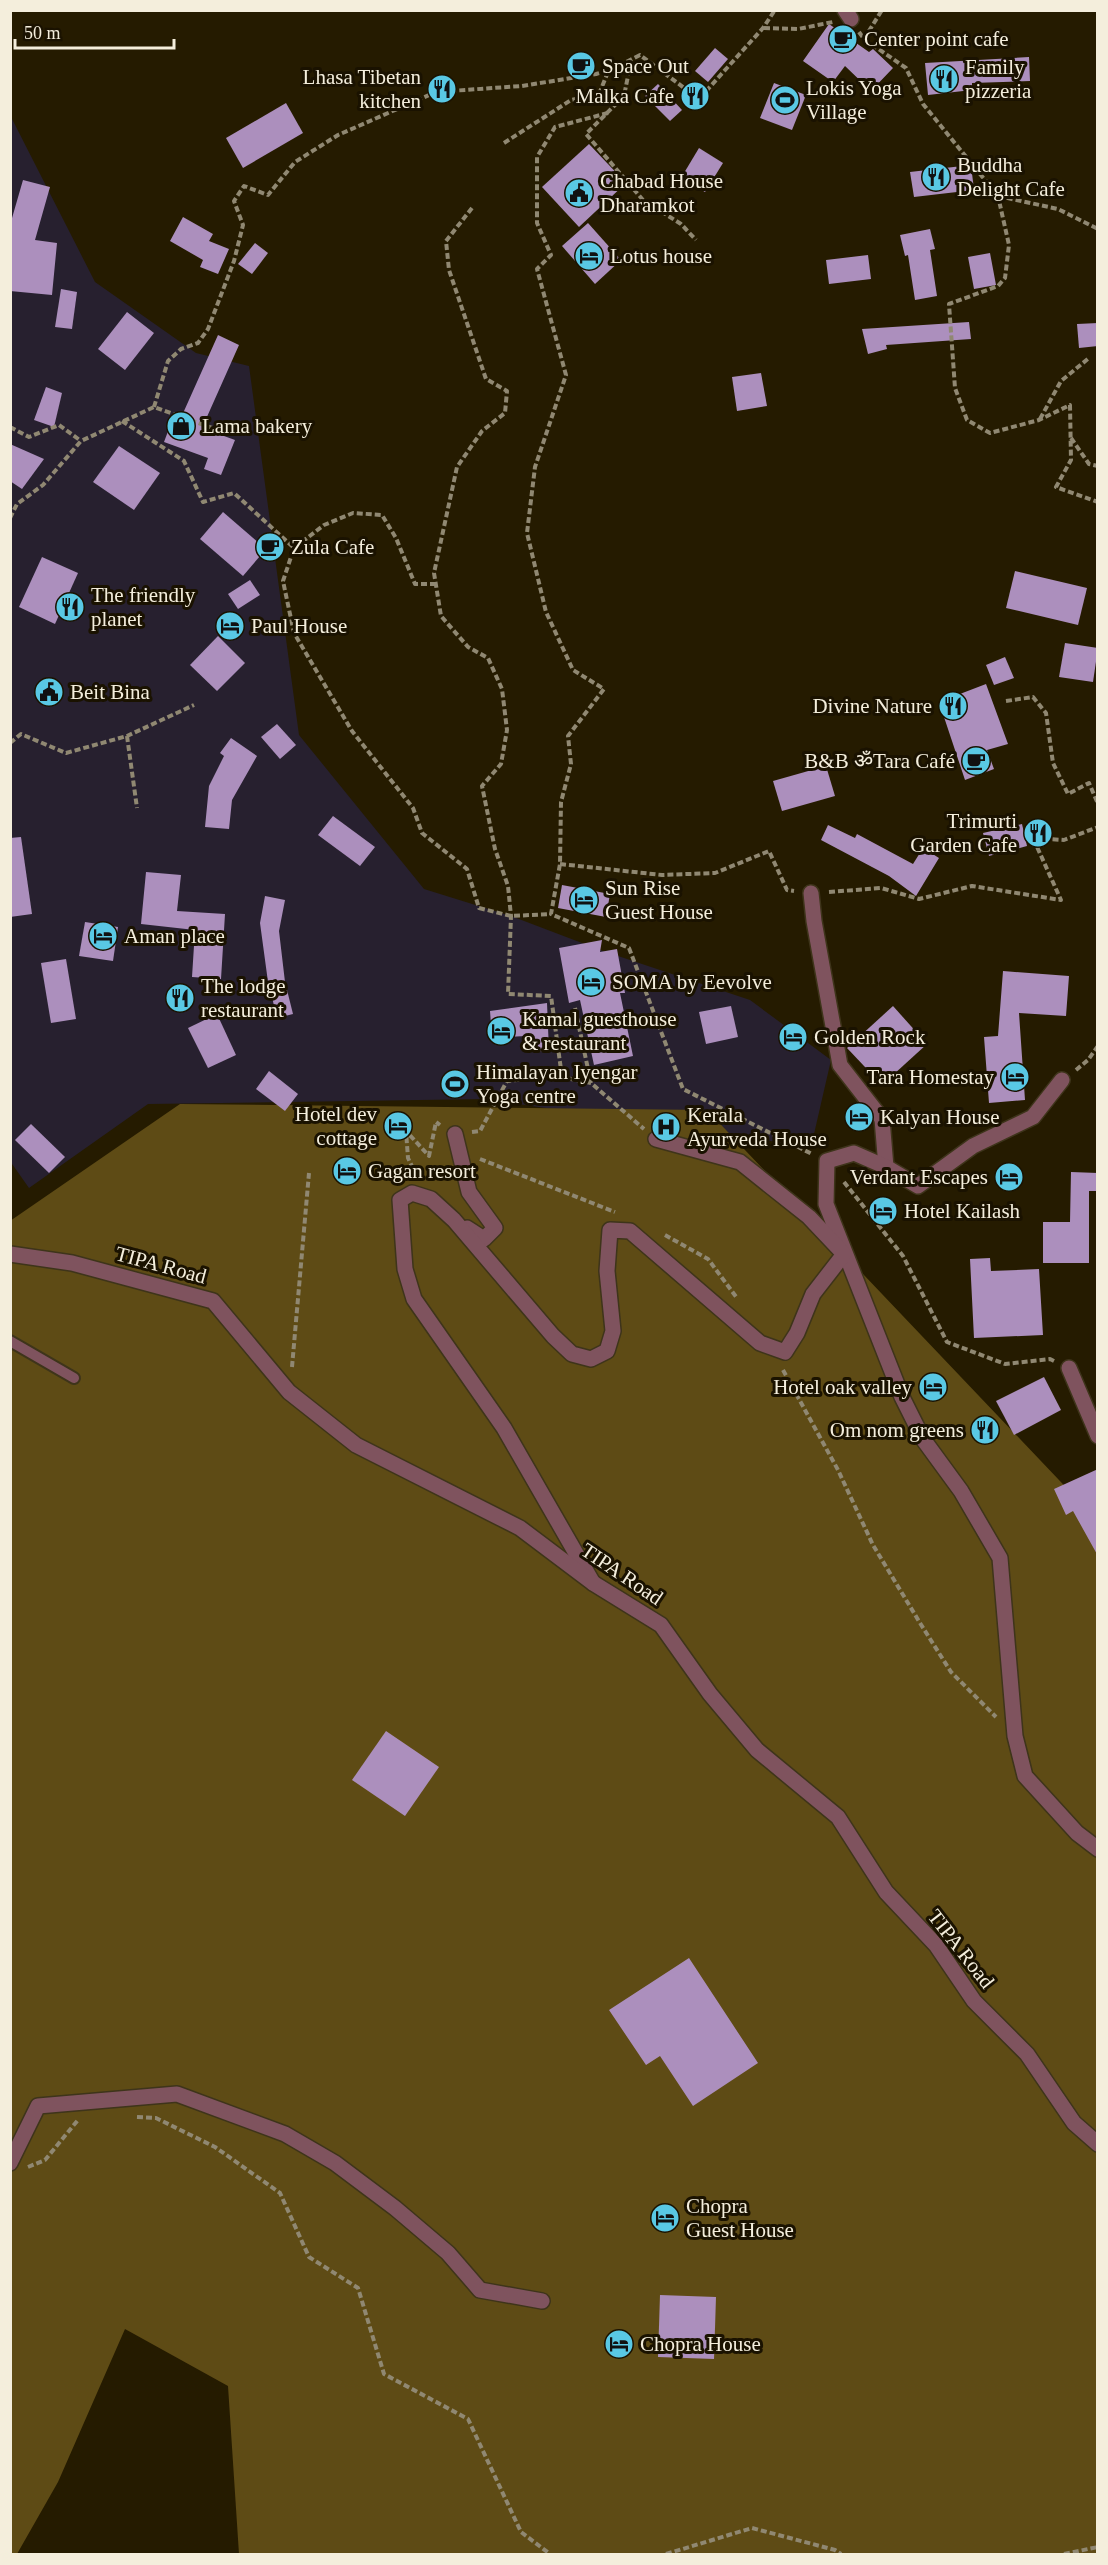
<svg xmlns="http://www.w3.org/2000/svg" width="1108" height="2565" viewBox="0 0 1108 2565" font-family="'Times New Roman','Noto Sans Devanagari',serif">
  <style>
    .commercial { fill: #27202f }
    .forest { fill: #5e4b15 }
    .building { fill: #ac8fbd }
    .lines { fill: none; stroke-linecap: round; stroke-linejoin: round }
    .service-casing { stroke: #3e341a; stroke-width: 14 }
    .minor-casing { stroke: #3e341a; stroke-width: 18 }
    .tertiary-casing { stroke: #3e341a; stroke-width: 18 }
    .path { stroke: #908872; stroke-width: 4; stroke-dasharray: 6 3; stroke-linecap: butt }
    .service { stroke: #7f535e; stroke-width: 10 }
    .minor { stroke: #7f535e; stroke-width: 15 }
    .tertiary { stroke: #7f535e; stroke-width: 15 }
    .labels { text-anchor: middle; dominant-baseline: central; stroke-width: 6; stroke-linejoin: round; paint-order: stroke }
    .poi-label { font-size: 21px; fill: #f4eedc; stroke: #1a1200; text-anchor: start }
    .street-label { font-size: 21px; fill: #f4eedc; stroke: #1a1200 }
  </style>
  <rect width="100%" height="100%" fill="#251b00"/>
  <polygon class="commercial" points="10,115 95,282 196,353 249,366 299,735 424,889 511,916 603,951 750,1000 831,1060 811,1147 485,1099 148,1104 29,1188 10,1161"/>
  <polygon class="forest" points="180,1104 707,1110 1097,1520 1097,2554 239,2554 228,2386 125,2329 58,2482 17,2554 11,2554 10,1221"/>
  <g class="building">
    <polygon points="829,24 869,52 873,49 893,68 871,91 845,66 833,82 803,61"/>
    <polygon points="715,48 728,59 708,82 695,71"/>
    <polygon points="1029,57 1030,81 972,83 972,90 928,95 925,63"/>
    <polygon points="774,83 806,95 792,130 760,118"/>
    <polygon points="658,84 682,110 670,121 645,96"/>
    <polygon points="286,103 303,133 243,168 226,138"/>
    <polygon points="589,144 626,183 579,227 542,187"/>
    <polygon points="699,148 723,163 705,192 681,178"/>
    <polygon points="971,165 974,190 914,197 910,172"/>
    <polygon points="23,180 50,187 35,240 57,243 52,295 10,291 10,225"/>
    <polygon points="183,217 213,234 209,241 229,249 218,274 200,267 203,260 170,241"/>
    <polygon points="588,223 621,260 595,284 562,246"/>
    <polygon points="930,229 935,249 930,250 937,296 915,300 908,255 905,256 900,235"/>
    <polygon points="255,243 268,253 252,274 238,264"/>
    <polygon points="990,253 996,285 974,289 968,257"/>
    <polygon points="868,255 871,279 829,284 826,260"/>
    <polygon points="61,289 77,292 72,329 55,327"/>
    <polygon points="127,312 154,333 125,370 98,349"/>
    <polygon points="969,322 971,339 886,345 887,349 868,354 862,329"/>
    <polygon points="1098,323 1098,346 1079,348 1077,324"/>
    <polygon points="218,335 239,345 202,428 235,440 221,475 204,469 208,458 164,442 173,418 180,420"/>
    <polygon points="761,373 767,406 737,411 732,377"/>
    <polygon points="46,387 62,393 54,427 34,420"/>
    <polygon points="10,444 44,459 22,489 10,481"/>
    <polygon points="119,446 160,473 134,510 93,482"/>
    <polygon points="223,512 266,549 243,576 200,539"/>
    <polygon points="42,557 78,573 55,624 19,607"/>
    <polygon points="1015,571 1087,588 1078,625 1006,608"/>
    <polygon points="250,580 260,595 238,609 228,594"/>
    <polygon points="218,636 245,663 217,691 190,665"/>
    <polygon points="1065,643 1098,648 1093,682 1059,677"/>
    <polygon points="1005,657 1014,678 994,685 986,665"/>
    <polygon points="986,684 1008,744 987,750 994,769 965,780 939,702"/>
    <polygon points="277,724 296,745 280,759 261,737"/>
    <polygon points="231,738 257,756 232,800 229,829 205,827 209,786 224,756 220,753"/>
    <polygon points="826,766 835,796 782,811 773,781"/>
    <polygon points="333,816 375,847 360,866 318,835"/>
    <polygon points="1022,824 1027,846 989,856 983,833"/>
    <polygon points="828,825 855,838 857,834 913,864 923,848 939,858 916,896 889,876 821,840"/>
    <polygon points="21,837 32,914 10,917 10,838"/>
    <polygon points="146,872 181,875 177,911 225,914 221,979 192,977 195,930 141,924"/>
    <polygon points="562,885 610,894 606,917 558,908"/>
    <polygon points="265,896 285,900 279,931 285,982 293,1014 277,1018 270,989 282,983 268,982 260,923"/>
    <polygon points="85,922 118,927 113,961 79,956"/>
    <polygon points="602,940 600,952 617,949 625,993 620,993 633,1056 594,1065 580,1000 569,1003 559,948"/>
    <polygon points="66,959 76,1019 51,1023 41,963"/>
    <polygon points="1003,971 1069,976 1066,1016 1019,1013 1025,1100 989,1103 984,1037 998,1036"/>
    <polygon points="547,1003 549,1051 526,1052 525,1036 492,1038 490,1011"/>
    <polygon points="731,1006 738,1037 706,1044 699,1012"/>
    <polygon points="893,1006 927,1044 882,1085 847,1048"/>
    <polygon points="217,1014 236,1055 208,1068 188,1028"/>
    <polygon points="269,1071 298,1094 285,1111 256,1089"/>
    <polygon points="31,1124 65,1157 49,1173 15,1140"/>
    <polygon points="1071,1172 1098,1173 1098,1191 1089,1191 1089,1263 1043,1263 1043,1222 1070,1222"/>
    <polygon points="990,1258 991,1271 1039,1269 1043,1335 974,1338 970,1259"/>
    <polygon points="1044,1377 1061,1410 1014,1435 996,1401"/>
    <polygon points="1098,1469 1098,1556 1073,1511 1066,1515 1054,1489"/>
    <polygon points="386,1731 439,1767 405,1816 352,1780"/>
    <polygon points="689,1958 758,2063 693,2106 660,2056 646,2065 609,2010"/>
    <polygon points="660,2295 716,2297 714,2359 658,2357"/>
  </g>
  <g class="lines">
    <g class="service-casing">
      <polyline id="service" points="10,1341 74,1378"/>
    </g>
    <g class="minor-casing">
      <g id="minor">
        <polyline points="845,10 851,19"/>
        <polyline points="811,893 814,921 840,1065 882,1119 886,1167"/>
        <polyline points="1062,1080 1033,1117 973,1146 918,1186 886,1167 854,1153 827,1161 826,1204 902,1397 923,1439 961,1491 1000,1558 1015,1736 1025,1776 1077,1833 1098,1849"/>
        <polyline points="455,1134 469,1192 495,1228 484,1239 467,1228"/>
        <polyline points="1069,1368 1098,1436"/>
        <polyline points="593,1583 504,1428 414,1299 405,1269 400,1200 412,1193 431,1199 454,1220 553,1336 572,1354 591,1359 607,1351 613,1331 607,1271 610,1230 630,1231 760,1343 785,1352 797,1333 813,1294 844,1254 809,1217 740,1162 656,1139"/>
        <polyline points="10,2163 38,2106 177,2094 285,2134 335,2163 395,2208 448,2253 480,2290 542,2301"/>
      </g>
    </g>
    <g class="tertiary-casing">
      <polyline id="tertiary" points="10,1254 72,1263 213,1301 289,1392 356,1445 520,1528 593,1583 661,1625 710,1694 757,1750 838,1817 886,1892 936,1945 974,2001 1027,2054 1074,2123 1098,2144"/>
    </g>
    <g class="path">
      <polyline points="764,28 798,29 833,22"/>
      <polyline points="859,32 864,39 906,68 923,104 998,196 1009,245 1005,278 998,286 949,304 955,388 967,420 990,433 1039,420 1070,405 1071,460 1056,487 1098,502"/>
      <polyline points="864,39 882,10"/>
      <polyline points="631,61 624,96 586,134 643,200 681,224 696,240"/>
      <polyline points="608,113 555,127 537,157 537,223 551,255 537,269 566,375 535,467 527,533 546,612 573,670 604,689 568,736 571,764 561,802 560,864 551,914 629,948 683,1089 812,1154"/>
      <polyline points="504,143 571,100 599,94 608,72"/>
      <polyline points="998,196 1058,209 1098,229"/>
      <polyline points="472,208 446,241 449,270 486,379 507,391 505,413 482,431 457,467 434,573 441,616 468,647 488,658 502,689 507,730 501,764 482,786 495,849 508,886 511,916 508,994 551,996 562,1077"/>
      <polyline points="154,407 168,361 181,349 198,343 208,329 234,261 243,225 234,201 244,186 268,195 295,162 338,135 436,92 522,86 596,74 611,70 640,55 699,99 763,28 775,10"/>
      <polyline points="1040,419 1061,381 1089,358"/>
      <polyline points="122,421 184,461 203,502 234,493 294,548"/>
      <polyline points="10,427 29,437 59,425 81,441"/>
      <polyline points="1071,438 1089,464 1098,466"/>
      <polyline points="10,518 17,504 43,485 81,441 154,407 212,428"/>
      <polyline points="436,584 415,584 396,538 382,515 353,513 324,525 294,548 283,581 294,633 352,731 413,808 422,833 467,869 479,908 511,916 551,914"/>
      <polyline points="1006,701 1033,697 1046,713 1053,763 1068,794 1089,783 1098,804"/>
      <polyline points="127,736 137,808"/>
      <polyline points="10,743 21,734 66,753 127,736 194,705"/>
      <polyline points="560,864 662,875 715,873 769,851 787,890 794,891"/>
      <polyline points="829,892 881,888 919,899 972,886 1061,900 1033,838 1064,840 1098,827"/>
      <polyline points="575,1008 591,1083"/>
      <polyline points="1076,1070 1088,1060 1098,1046"/>
      <polyline points="472,1132 480,1131 507,1081 556,1076 591,1083 644,1129"/>
      <polyline points="480,1159 615,1212"/>
      <polyline points="417,1177 408,1158 406,1131 429,1156 436,1122 440,1125"/>
      <polyline points="844,1182 903,1256 947,1342 1005,1364 1050,1359 1056,1362"/>
      <polyline points="665,1235 708,1259 737,1298"/>
      <polyline points="292,1367 309,1173"/>
      <polyline points="783,1370 838,1470 873,1545 920,1623 951,1672 996,1717"/>
      <polyline points="137,2117 156,2118 215,2147 280,2193 309,2257 358,2288 384,2374 468,2419 521,2532 550,2554"/>
      <polyline points="28,2167 45,2160 78,2120"/>
      <polyline points="666,2554 752,2528 835,2550 841,2554"/>
      <polyline points="1064,2554 1098,2547"/>
    </g>
    <use href="#service" class="service"/>
    <use href="#minor" class="minor"/>
    <use href="#tertiary" class="tertiary"/>
  </g>
  <defs>
    <g id="cafe-disc" transform="scale(1.5)"><circle r="9.5" fill="#59c8e4" stroke="#1a1200"/><path d="M-5.5-4.5H6V0H3Q3 3.5 0 3.5H-2.5Q-5.5 3.5-5.5 0ZM3-3.2v2h1.7v-2ZM-6 4.5H4V6H-6Z" fill="#111"/></g>
    <g id="restaurant-disc" transform="scale(1.5)"><circle r="9.5" fill="#59c8e4" stroke="#1a1200"/><path d="M-5-6h1v4h1v-4h1v4h1v-4h1v5L-1.5 .5V6h-2V.5L-5-1ZM5-6V6H3V1.5H1.5Q1.5-4 5-6Z" fill="#111"/></g>
    <g id="stadium-disc" transform="scale(1.5)"><circle r="9.5" fill="#59c8e4" stroke="#1a1200"/><path d="M0-5a6.5 5 0 1 0 0 10a6.5 5 0 1 0 0-10ZM-3.5-1.8h7v3.6h-7Z" fill="#111"/></g>
    <g id="civic-disc" transform="scale(1.5)"><circle r="9.5" fill="#59c8e4" stroke="#1a1200"/><path d="M-.6-6.5H3V-4.5H.6V-3L4-1V1h2V6H-6V1h2V-1L-.6-3ZM-1.2 2.5V6h2.4V2.5Z" fill="#111"/></g>
    <g id="hotel-disc" transform="scale(1.5)"><circle r="9.5" fill="#59c8e4" stroke="#1a1200"/><path d="M-6-4.5h1.5V1H6V5H4.5V3h-9V5H-6ZM-4 0a1.8 1.8 0 1 1 3.6 0ZM.5 0V-2.5h3Q6-2.5 6 0Z" fill="#111"/></g>
    <g id="shop-disc" transform="scale(1.5)"><circle r="9.5" fill="#59c8e4" stroke="#1a1200"/><path d="M-5-2.5h2.3a2.7 3.5 0 0 1 5.4 0H5L5.5 6h-11ZM-1.5-2.5h3a1.5 2.3 0 0 0-3 0Z" fill="#111"/></g>
    <g id="hospital-disc" transform="scale(1.5)"><circle r="9.5" fill="#59c8e4" stroke="#1a1200"/><path d="M-5-5h3v3.5h4V-5h3V5h-3V1.5h-4V5h-3Z" fill="#111"/></g>
  </defs>
  <g fill-rule="evenodd">
    <use href="#cafe-disc" x="843" y="39"/>
    <use href="#cafe-disc" x="581" y="66"/>
    <use href="#restaurant-disc" x="944" y="79"/>
    <use href="#restaurant-disc" x="442" y="89"/>
    <use href="#restaurant-disc" x="695" y="96"/>
    <use href="#stadium-disc" x="785" y="100"/>
    <use href="#restaurant-disc" x="936" y="177"/>
    <use href="#civic-disc" x="579" y="193"/>
    <use href="#hotel-disc" x="589" y="256"/>
    <use href="#shop-disc" x="181" y="426"/>
    <use href="#cafe-disc" x="270" y="547"/>
    <use href="#restaurant-disc" x="70" y="607"/>
    <use href="#hotel-disc" x="230" y="626"/>
    <use href="#civic-disc" x="49" y="692"/>
    <use href="#restaurant-disc" x="953" y="706"/>
    <use href="#cafe-disc" x="976" y="761"/>
    <use href="#restaurant-disc" x="1038" y="833"/>
    <use href="#hotel-disc" x="584" y="900"/>
    <use href="#hotel-disc" x="103" y="936"/>
    <use href="#hotel-disc" x="591" y="982"/>
    <use href="#restaurant-disc" x="180" y="998"/>
    <use href="#hotel-disc" x="501" y="1031"/>
    <use href="#hotel-disc" x="793" y="1037"/>
    <use href="#hotel-disc" x="1015" y="1077"/>
    <use href="#stadium-disc" x="455" y="1084"/>
    <use href="#hotel-disc" x="859" y="1117"/>
    <use href="#hotel-disc" x="398" y="1126"/>
    <use href="#hospital-disc" x="666" y="1127"/>
    <use href="#hotel-disc" x="347" y="1171"/>
    <use href="#hotel-disc" x="1009" y="1177"/>
    <use href="#hotel-disc" x="883" y="1211"/>
    <use href="#hotel-disc" x="933" y="1387"/>
    <use href="#restaurant-disc" x="985" y="1430"/>
    <use href="#hotel-disc" x="665" y="2218"/>
    <use href="#hotel-disc" x="619" y="2344"/>
  </g>
  <g class="labels">
    <g class="poi-label">
      <text x="864" y="39">Center point cafe</text>
      <text x="602" y="66">Space Out</text>
      <text x="965" y="67">Family<tspan x="965" dy="24">pizzeria</tspan></text>
      <text x="421" y="77" text-anchor="end">Lhasa Tibetan<tspan x="421" dy="24">kitchen</tspan></text>
      <text x="806" y="88">Lokis Yoga<tspan x="806" dy="24">Village</tspan></text>
      <text x="674" y="96" text-anchor="end">Malka Cafe</text>
      <text x="957" y="165">Buddha<tspan x="957" dy="24">Delight Cafe</tspan></text>
      <text x="600" y="181">Chabad House<tspan x="600" dy="24">Dharamkot</tspan></text>
      <text x="610" y="256">Lotus house</text>
      <text x="202" y="426">Lama bakery</text>
      <text x="291" y="547">Zula Cafe</text>
      <text x="91" y="595">The friendly<tspan x="91" dy="24">planet</tspan></text>
      <text x="251" y="626">Paul House</text>
      <text x="70" y="692">Beit Bina</text>
      <text x="932" y="706" text-anchor="end">Divine Nature</text>
      <text x="955" y="761" text-anchor="end">B&amp;B ॐTara Café</text>
      <text x="1017" y="821" text-anchor="end">Trimurti<tspan x="1017" dy="24">Garden Cafe</tspan></text>
      <text x="605" y="888">Sun Rise<tspan x="605" dy="24">Guest House</tspan></text>
      <text x="124" y="936">Aman place</text>
      <text x="612" y="982">SOMA by Eevolve</text>
      <text x="201" y="986">The lodge<tspan x="201" dy="24">restaurant</tspan></text>
      <text x="522" y="1019">Kamal guesthouse<tspan x="522" dy="24">&amp; restaurant</tspan></text>
      <text x="814" y="1037">Golden Rock</text>
      <text x="476" y="1072">Himalayan Iyengar<tspan x="476" dy="24">Yoga centre</tspan></text>
      <text x="994" y="1077" text-anchor="end">Tara Homestay</text>
      <text x="377" y="1114" text-anchor="end">Hotel dev<tspan x="377" dy="24">cottage</tspan></text>
      <text x="687" y="1115">Kerala<tspan x="687" dy="24">Ayurveda House</tspan></text>
      <text x="880" y="1117">Kalyan House</text>
      <text x="368" y="1171">Gagan resort</text>
      <text x="988" y="1177" text-anchor="end">Verdant Escapes</text>
      <text x="904" y="1211">Hotel Kailash</text>
      <text x="912" y="1387" text-anchor="end">Hotel oak valley</text>
      <text x="964" y="1430" text-anchor="end">Om nom greens</text>
      <text x="686" y="2206">Chopra<tspan x="686" dy="24">Guest House</tspan></text>
      <text x="640" y="2344">Chopra House</text>
    </g>
    <g class="street-label">
      <text transform="translate(161 1265) rotate(15)">TIPA Road</text>
      <text transform="translate(622 1574) rotate(34)">TIPA Road</text>
      <text transform="translate(961 1949) rotate(52)">TIPA Road</text>
    </g>
  </g>
  <rect width="1108" height="2565" fill="none" stroke="#f4eedc" stroke-width="24"/>
  <path d="M15 39v9h159v-9" fill="none" stroke="#f4eedc" stroke-width="3"/>
  <text x="24" y="39" font-size="18" fill="#f4eedc" stroke="#1a1200" stroke-width="4.5" paint-order="stroke">50 m</text>
</svg>
